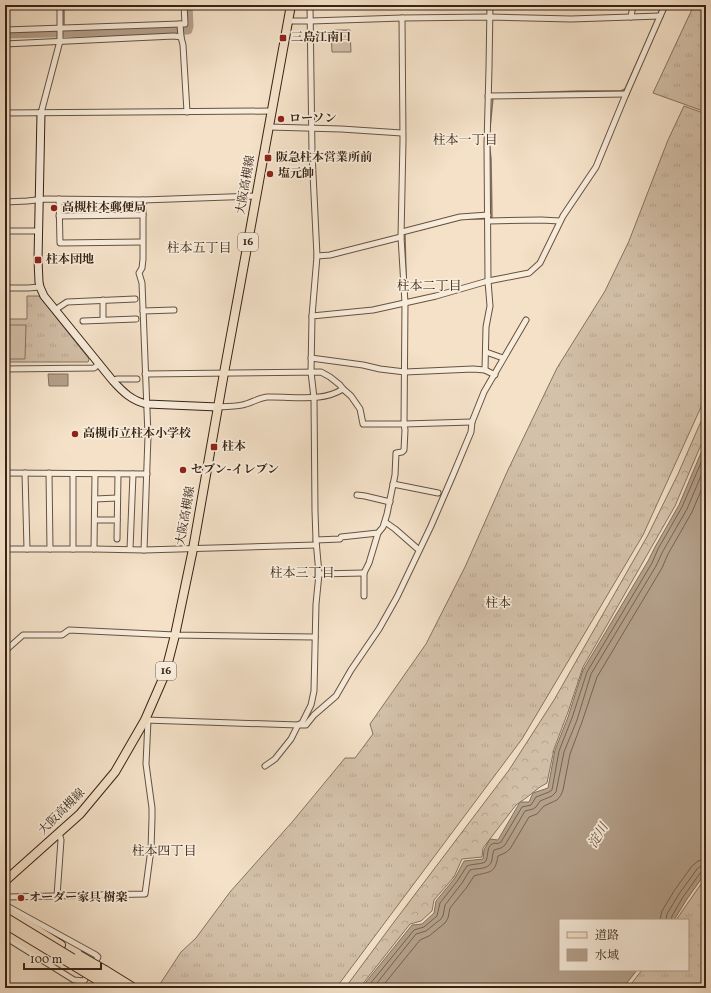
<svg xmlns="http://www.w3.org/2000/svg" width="711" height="993" viewBox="0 0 711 993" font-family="Vollkorn,'Noto Serif JP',serif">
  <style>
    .grass { fill: url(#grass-tufts); stroke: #867260 }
    .forest { fill: url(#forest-crowns); stroke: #867260 }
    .garden { fill: #d4c1aa; stroke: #867260 }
    .water { fill: #b4a08b; stroke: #826e5c }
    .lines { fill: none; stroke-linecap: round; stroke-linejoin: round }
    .shore { stroke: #766250; stroke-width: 1 }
    .stream { stroke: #826e5c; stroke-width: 1.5 }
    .river { stroke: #b4a08b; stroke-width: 9 }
    .street-casing { stroke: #665242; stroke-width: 7 }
    .secondary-casing { stroke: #372315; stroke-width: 9 }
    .primary-casing { stroke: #372315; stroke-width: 10 }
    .street { stroke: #f8ecdb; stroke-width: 5 }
    .secondary { stroke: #f8ecdb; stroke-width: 7 }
    .primary { stroke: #f4e1c8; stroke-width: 8 }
    .primary-bridge-casing { stroke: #372315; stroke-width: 10; stroke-linecap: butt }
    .primary-bridge { stroke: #f4e1c8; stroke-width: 8 }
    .poi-dot { fill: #8f2418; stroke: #f8ecdb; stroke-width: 1.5 }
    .labels { text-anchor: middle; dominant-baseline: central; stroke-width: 3.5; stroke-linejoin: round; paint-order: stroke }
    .shield { fill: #f8ecdb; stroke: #715f50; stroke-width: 1 }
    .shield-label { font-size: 11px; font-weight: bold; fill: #372315 }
    .poi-label { font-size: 12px; font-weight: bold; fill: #372315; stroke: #f8ecdb; text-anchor: start }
    .street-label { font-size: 12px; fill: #372315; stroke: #f8ecdb }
    .neighbourhood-label { font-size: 13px; fill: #372315; stroke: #f8ecdb }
    .water-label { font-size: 13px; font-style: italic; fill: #634f3e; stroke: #f8ecdb }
  </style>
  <defs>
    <pattern id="grass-tufts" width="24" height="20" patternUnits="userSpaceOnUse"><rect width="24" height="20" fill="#d4c1aa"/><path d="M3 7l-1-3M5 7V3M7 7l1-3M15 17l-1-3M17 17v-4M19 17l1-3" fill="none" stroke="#b7a691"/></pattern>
    <pattern id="forest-crowns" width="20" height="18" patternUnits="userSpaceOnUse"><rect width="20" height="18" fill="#d4c1aa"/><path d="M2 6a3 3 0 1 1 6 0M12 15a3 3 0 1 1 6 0" fill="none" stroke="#b7a691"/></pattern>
  </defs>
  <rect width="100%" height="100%" fill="#f4e1c8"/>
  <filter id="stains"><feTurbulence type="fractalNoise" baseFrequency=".005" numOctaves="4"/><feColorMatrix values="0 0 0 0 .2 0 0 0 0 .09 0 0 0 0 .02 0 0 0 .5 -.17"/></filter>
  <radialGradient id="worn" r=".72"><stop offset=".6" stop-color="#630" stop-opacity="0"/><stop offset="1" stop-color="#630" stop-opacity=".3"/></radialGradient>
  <g class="grass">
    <polygon points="694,5 706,5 706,112 653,93"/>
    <polygon points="684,106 706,114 706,396 643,535 522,739 336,988 159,988 160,984 181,952 196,938 230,892 293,821 345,758 355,758 373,734 370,724 426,644 465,567 507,472 557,368 605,291 629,241 668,140"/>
    <polygon points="27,296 39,296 89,359 88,362 5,362 5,319 27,319"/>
    <polygon points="706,877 706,988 628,988 642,970 688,970 688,920 676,920"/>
  </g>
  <polygon class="forest" points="706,410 706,433 675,506 583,667 568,712 554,749 547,783 540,787 526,798 516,805 483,848 482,857 462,859 454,877 434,900 432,911 421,921 410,924 365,981 361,988 345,988 394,922 509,770 554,700 648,535 678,474"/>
  <g class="garden">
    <polygon points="331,30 350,30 351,52 332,52"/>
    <polygon points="5,325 26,325 25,359 5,359"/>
  </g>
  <g class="water">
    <polygon points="48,374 68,374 68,386 49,386"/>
    <polygon points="706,441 706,872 687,899 674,920 560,920 560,970 637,970 623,988 363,988 366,982 412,925 422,924 434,913 436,901 455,878 464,861 483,859 484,850 490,839 498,840 520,802 529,802 533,793 548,788 555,750 568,717 583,670 648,561 655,547 679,505"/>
  </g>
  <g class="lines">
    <g class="shore">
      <polyline points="660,920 661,915 662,911 674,891 692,866 698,861 706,859"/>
      <polyline points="666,920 667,914 679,894 697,869 701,866 706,865"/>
      <polyline points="671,920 672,916 683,897 701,872 706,870"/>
      <path d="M 367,988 L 370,984 L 414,930 L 424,927 L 437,916 L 440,903 L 458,880 L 467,866 C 471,864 483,864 485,862 C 489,858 486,847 492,844 C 495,842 497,845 501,842 L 522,807 L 531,805 L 536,797 L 549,792 L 552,790 L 559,751 L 572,718 L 587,672 L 652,563 L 658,549 L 682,507 L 706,451"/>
      <path d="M 373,988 L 416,934 L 426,931 L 441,919 L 443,916 L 445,905 L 462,883 L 470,870 C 476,868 487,870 491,863 C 493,858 492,854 494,850 L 501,848 L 505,845 L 525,811 L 533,809 L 536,807 L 540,801 L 552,796 L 556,792 L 564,752 L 577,720 L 591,674 L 656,566 L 663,551 L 687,509 L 706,464"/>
      <path d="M 381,988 L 420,940 L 429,936 L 445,923 L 448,918 L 450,908 L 467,887 L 474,876 C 489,871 495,875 498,856 L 505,853 L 510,849 L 529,817 L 537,814 L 544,806 L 557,800 L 561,795 L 563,790 L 570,754 L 582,722 L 597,677 L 662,568 L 668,554 L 692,512 L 706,479"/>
    </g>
    <g class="stream">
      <polyline points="64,5 64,33"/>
      <polyline points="658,14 662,5"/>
      <polyline points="496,94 578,91 621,91 625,89 657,18"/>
      <polyline points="490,128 493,98"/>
      <polyline points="489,142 491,159 492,218 491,218"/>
      <polyline points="420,230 462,219 485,219"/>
      <polyline points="405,234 406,277"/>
    </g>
    <polyline class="river" points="5,34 188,30 189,26 188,5"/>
    <g class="street-casing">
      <g id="street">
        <polyline points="184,5 185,24 180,24 181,37 183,45 187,112"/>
        <polyline points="310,5 312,153 317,256 312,316"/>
        <polyline points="631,17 633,5"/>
        <polyline points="288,21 311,21 402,18 490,17 571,19 660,16"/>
        <polyline points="5,30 180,24"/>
        <polyline points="5,44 174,36 181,37"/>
        <polyline points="488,96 626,94"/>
        <polyline points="5,113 272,111"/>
        <polyline points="41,113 60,41 60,5"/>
        <polyline points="269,127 341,129 402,133"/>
        <polyline points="59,199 60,243 142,242"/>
        <polyline points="143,200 143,259 142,268 139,273 142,283 148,436 144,550"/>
        <polyline points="5,202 27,201 46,199 143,200 257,196"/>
        <polyline points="59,216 143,215"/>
        <polyline points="488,221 541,220 560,221"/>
        <polyline points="5,231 39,231"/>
        <polyline points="402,232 460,217 488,215"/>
        <polyline points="317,256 330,255 401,237"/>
        <polyline points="5,288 28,288 40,287"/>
        <polyline points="103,300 103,320"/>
        <polyline points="55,310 67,302 135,299"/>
        <polyline points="143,311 174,310"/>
        <polyline points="83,321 136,319"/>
        <polyline points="486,352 503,358"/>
        <polyline points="311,358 363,365 380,369 405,372 473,369 485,370 495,375"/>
        <polyline points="5,369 94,368 99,364"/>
        <polyline points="485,370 486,327 490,306 488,281 487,144 489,68 490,5"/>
        <polyline points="145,374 321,372 330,377 340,385 343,389 351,396 360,409 363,424 404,424 472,422"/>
        <polyline points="113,381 117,379 137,379"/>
        <path d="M 218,407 C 227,406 238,407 246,404 C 253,402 259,398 267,397 C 292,396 321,403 343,389"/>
        <polyline points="5,473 147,474"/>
        <polyline points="25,473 27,549"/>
        <polyline points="49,473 50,549"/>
        <polyline points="393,484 438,493"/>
        <polyline points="357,495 365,496 390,502"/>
        <polyline points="95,499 117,498"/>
        <polyline points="95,520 117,520"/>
        <polyline points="385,522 395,529 419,550"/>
        <polyline points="117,539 118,474"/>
        <polyline points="316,540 340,539 341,537 378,533 383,527 387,514 395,475 396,453 402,452 404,450 405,430 404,424 405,303 401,237 403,140 402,18"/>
        <polyline points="5,549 94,549 144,550 316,545"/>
        <polyline points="73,549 73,474"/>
        <polyline points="94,549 95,474"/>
        <polyline points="130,549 133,474"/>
        <polyline points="319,574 364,573"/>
        <polyline points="364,596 364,573 369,563 378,533"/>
        <polyline points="5,651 23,635 62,635 69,630 175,635 315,637"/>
        <polyline points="145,720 298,725 306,725 314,715 336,696 351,670 379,629 397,597 431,526 453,475 471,432 472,422 484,392 526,320"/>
        <polyline points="265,766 275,759 291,739 298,725 302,723 311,705 314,691 316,604 319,574 316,540 315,511 314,398 311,372 312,316 373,310 436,296 488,281 529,273 540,263 563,216 596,167 626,94 665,5"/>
        <polyline points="57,896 61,840 59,833"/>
        <polyline points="7,897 145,894 151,849 152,818 152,808 146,764 148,720"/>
        <polyline points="5,905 96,955 98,957 93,966"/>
        <polyline points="5,937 74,980 84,981 89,973"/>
      </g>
    </g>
    <g class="secondary-casing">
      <path id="secondary" d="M 41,113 L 38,260 L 39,282 L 40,287 L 44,296 L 113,381 C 123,392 132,401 147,404 L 218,407"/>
    </g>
    <g class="primary-casing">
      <g id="primary">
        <polyline points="5,881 80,814 115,772 145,720 165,674 175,635 193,549 224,373 240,286 291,5"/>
        <polyline points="5,910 61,945"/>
        <polyline points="5,931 53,960"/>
        <polyline points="105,970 134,988"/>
        <polyline points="102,976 122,988"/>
        <polyline points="99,981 110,988"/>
      </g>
    </g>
    <use href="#street" class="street"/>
    <use href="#secondary" class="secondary"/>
    <use href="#primary" class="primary"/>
    <g class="primary-bridge-casing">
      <g id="primary-bridge">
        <polyline points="5,917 102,976"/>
        <polyline points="5,924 99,981"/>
        <polyline points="79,955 105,970"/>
      </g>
    </g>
    <use href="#primary-bridge" class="primary-bridge"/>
  </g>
  <g class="poi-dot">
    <rect x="279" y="34" width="8" height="8" rx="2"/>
    <circle cx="281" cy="119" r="4"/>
    <rect x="264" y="154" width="8" height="8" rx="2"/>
    <circle cx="270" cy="174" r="4"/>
    <circle cx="54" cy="208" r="4"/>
    <rect x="34" y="256" width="8" height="8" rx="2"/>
    <circle cx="75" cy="434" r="4"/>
    <rect x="210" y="443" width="8" height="8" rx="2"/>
    <circle cx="183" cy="470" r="4"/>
    <circle cx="21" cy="898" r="4"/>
  </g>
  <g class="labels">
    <g class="shield">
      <rect x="238" y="233" width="20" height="18" rx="3"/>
      <rect x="156" y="662" width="20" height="18" rx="3"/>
    </g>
    <g class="shield-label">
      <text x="248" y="242">16</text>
      <text x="166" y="671">16</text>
    </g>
    <g class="poi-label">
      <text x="291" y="38">三島江南口</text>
      <text x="289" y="119">ローソン</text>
      <text x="276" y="158">阪急柱本営業所前</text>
      <text x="278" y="174">塩元帥</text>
      <text x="62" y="208">高槻柱本郵便局</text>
      <text x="46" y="260">柱本団地</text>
      <text x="83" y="434">高槻市立柱本小学校</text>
      <text x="222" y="447">柱本</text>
      <text x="191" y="470">セブン-イレブン</text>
      <text x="29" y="898">オーダー家具 樹楽</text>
    </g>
    <g class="street-label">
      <text transform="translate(246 185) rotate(-80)">大阪高槻線</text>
      <text transform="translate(186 516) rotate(-80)">大阪高槻線</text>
      <text transform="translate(62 812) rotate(-45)">大阪高槻線</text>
    </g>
    <g class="neighbourhood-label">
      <text x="465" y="141">柱本一丁目</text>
      <text x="199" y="249">柱本五丁目</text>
      <text x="429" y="287">柱本二丁目</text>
      <text x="302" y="574">柱本三丁目</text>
      <text x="498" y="604">柱本</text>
      <text x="164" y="852">柱本四丁目</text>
    </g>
    <g class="water-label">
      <text transform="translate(599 836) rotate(-59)">淀川</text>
    </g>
  </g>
  <rect width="711" height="993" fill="none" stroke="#f4e1c8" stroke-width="20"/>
  <rect x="6" y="6" width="699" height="981" fill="none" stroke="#372315" stroke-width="2"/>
  <rect x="10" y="10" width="691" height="973" fill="none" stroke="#372315"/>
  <rect x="559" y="919" width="130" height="52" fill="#f8ecdb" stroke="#ab9c8c"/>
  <rect x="567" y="932" width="20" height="6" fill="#f4e1c8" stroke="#ab9c8c"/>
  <text x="595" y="939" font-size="12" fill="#372315">道路</text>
  <rect x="567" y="949" width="20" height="12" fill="#b4a08b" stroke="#ab9c8c"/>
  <text x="595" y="959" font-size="12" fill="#372315">水域</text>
  <path d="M24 963v6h77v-6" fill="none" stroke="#372315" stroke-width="2"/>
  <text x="30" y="963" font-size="12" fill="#372315" stroke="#f8ecdb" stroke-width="3" paint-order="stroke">100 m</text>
  <rect width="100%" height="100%" filter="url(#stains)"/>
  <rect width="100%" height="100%" fill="url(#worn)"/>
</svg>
